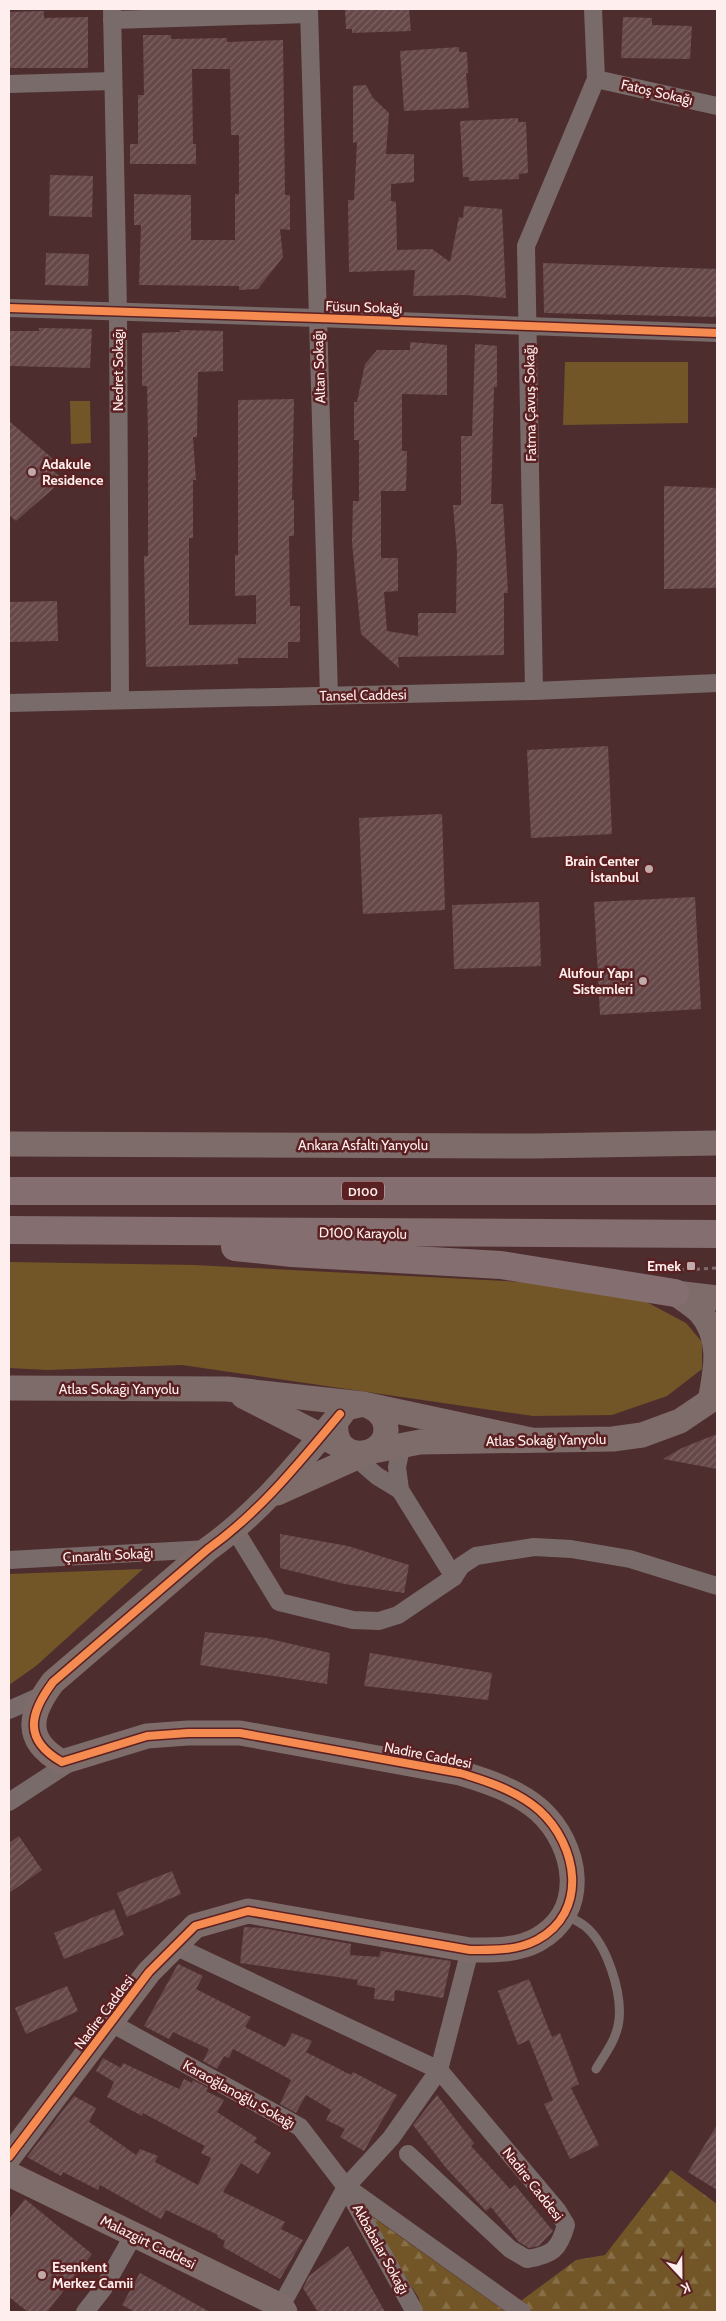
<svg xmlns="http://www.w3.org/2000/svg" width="726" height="2321" viewBox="0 0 726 2321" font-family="Cabin,sans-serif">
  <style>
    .green { fill: #725628 }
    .forest { fill: url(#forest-firs) }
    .building { fill: url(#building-hatch) }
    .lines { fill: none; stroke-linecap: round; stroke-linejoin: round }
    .path { stroke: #7e6c6c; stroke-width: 3; stroke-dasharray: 4 4; stroke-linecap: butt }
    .lane { stroke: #796b6a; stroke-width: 9 }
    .street { stroke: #796b6a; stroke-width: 18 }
    .secondary { stroke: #7e6c6b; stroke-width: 25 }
    .highway { stroke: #856e6f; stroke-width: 28 }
    .cycleway-casing { stroke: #5b2021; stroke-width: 11 }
    .cycleway { stroke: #f68b52; stroke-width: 8 }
    .poi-dot { fill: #c0aaaa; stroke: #5b2021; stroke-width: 2 }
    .labels { text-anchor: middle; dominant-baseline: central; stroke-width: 5; stroke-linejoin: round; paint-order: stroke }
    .shield { fill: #5b2021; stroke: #cdb0b0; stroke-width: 1 }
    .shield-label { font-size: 12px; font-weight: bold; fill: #feeeed }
    .street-label { font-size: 14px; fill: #feeeed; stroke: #5b2021 }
    .poi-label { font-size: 14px; font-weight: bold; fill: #feeeed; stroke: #5b2021; text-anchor: end }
  </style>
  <defs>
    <pattern id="forest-firs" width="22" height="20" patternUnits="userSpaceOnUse" patternTransform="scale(1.25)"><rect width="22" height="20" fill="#725628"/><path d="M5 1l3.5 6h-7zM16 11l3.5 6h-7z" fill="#876f48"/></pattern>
    <pattern id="building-hatch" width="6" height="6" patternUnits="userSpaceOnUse" patternTransform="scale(1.25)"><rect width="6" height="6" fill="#664849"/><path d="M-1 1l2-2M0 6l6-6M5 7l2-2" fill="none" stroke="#7d6364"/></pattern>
  </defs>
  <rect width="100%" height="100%" fill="#4e2d2e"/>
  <g class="green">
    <polygon points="565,362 688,362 688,423 563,425"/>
    <polygon points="70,401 90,401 91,443 71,444"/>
    <polygon points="9,1262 194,1265 544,1283 639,1298 686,1323 702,1342 702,1369 667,1396 612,1415 533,1416 182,1365 48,1370 9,1368"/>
    <polygon points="143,1569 36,1666 9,1685 9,1574"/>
  </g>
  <polygon class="forest" points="671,2170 717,2204 717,2312 421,2312 419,2298 360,2208 506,2312 576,2260 605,2255"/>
  <g class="building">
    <polygon points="345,9 409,9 411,31 352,33 352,29 346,29"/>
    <polygon points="44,11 44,18 88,17 88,68 9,68 9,12"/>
    <polygon points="623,17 652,18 652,25 692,26 690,59 621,58"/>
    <polygon points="143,35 171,35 171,39 227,38 227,42 283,40 285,195 290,195 290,230 280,229 283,257 258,289 239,290 239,286 139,285 141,225 134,225 134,194 191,195 191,240 235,240 235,194 239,194 239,135 231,135 230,69 192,69 193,144 196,144 196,164 130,164 130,144 138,144 138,95 144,95"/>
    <polygon points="459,47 459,52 467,52 468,73 466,73 469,108 404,111 400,51"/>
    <polygon points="366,85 373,98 389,113 386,154 414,154 414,182 391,184 391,201 396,202 397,250 432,249 450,262 459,217 463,218 464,206 502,209 506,298 466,295 413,296 415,270 349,272 348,200 354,200 357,142 353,143 353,86"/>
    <polygon points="518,118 518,122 526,122 528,173 519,174 519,179 469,181 469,177 463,177 460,121"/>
    <polygon points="50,175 93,176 92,217 49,216"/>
    <polygon points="46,253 89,254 88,286 45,285"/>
    <polygon points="543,263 717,269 717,317 544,313"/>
    <polygon points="39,328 92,329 90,368 9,366 9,331 39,331"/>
    <polygon points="180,330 223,331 223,371 198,372 197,437 193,437 196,480 193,480 193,538 189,538 189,625 256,624 256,595 235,596 235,555 238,555 238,400 294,399 292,500 294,500 294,536 289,536 290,606 300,606 300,642 288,642 288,658 238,658 238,664 146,667 144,556 148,556 148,437 147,386 142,386 142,333 180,332"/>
    <polygon points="410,342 447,345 447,395 402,394 402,451 407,451 406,491 381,491 381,558 398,558 398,591 384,592 387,631 418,636 418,613 456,613 457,553 453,505 461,505 461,436 472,436 475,344 497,346 497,387 494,387 491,504 503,504 508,593 504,593 504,655 398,657 399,668 361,634 352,542 353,501 359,501 359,440 354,440 354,402 357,402 365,364 377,350 410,350"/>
    <polygon points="9,421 52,458 47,464 63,480 16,521 9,515"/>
    <polygon points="664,486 717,488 717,588 664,589"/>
    <polygon points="57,601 58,641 9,642 9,602"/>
    <polygon points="608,746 612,834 531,838 527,750"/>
    <polygon points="442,814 445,910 363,914 359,818"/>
    <polygon points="695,897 701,1009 600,1015 594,902"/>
    <polygon points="539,902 541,966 454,969 452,905"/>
    <polygon points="717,1434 717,1469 663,1459 682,1448"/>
    <polygon points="280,1534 348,1546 409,1565 404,1593 345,1584 280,1568"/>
    <polygon points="205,1632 266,1638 330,1653 327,1684 200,1665"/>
    <polygon points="370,1653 492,1673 488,1700 364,1686"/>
    <polygon points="19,1836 42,1870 9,1893 9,1843"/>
    <polygon points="172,1871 181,1894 127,1917 117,1893"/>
    <polygon points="114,1909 124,1935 64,1959 54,1933"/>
    <polygon points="244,1927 262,1928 351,1944 350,1955 379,1957 381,1951 451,1961 443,1998 395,1990 394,2001 374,1999 375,1988 357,1985 358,1980 240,1963"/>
    <polygon points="178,1964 203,1976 196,1989 251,2017 245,2027 285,2047 292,2033 312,2041 306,2052 351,2075 353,2072 397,2095 364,2151 340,2137 345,2129 326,2120 331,2110 306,2095 296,2113 280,2104 291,2080 273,2070 233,2049 229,2058 224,2056 217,2069 203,2061 209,2049 173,2032 169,2039 144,2026"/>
    <polygon points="529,1979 552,2037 560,2033 579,2084 571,2088 599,2145 570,2159 544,2104 553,2100 529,2040 518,2045 498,1991"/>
    <polygon points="67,1986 78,2011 26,2034 15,2008"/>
    <polygon points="103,2058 121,2068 123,2063 179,2089 184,2079 192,2083 193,2080 208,2088 206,2091 224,2100 217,2112 257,2138 254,2142 271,2153 258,2174 241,2163 223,2192 285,2222 281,2229 303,2240 280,2279 223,2247 225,2241 217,2237 218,2235 166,2210 161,2219 100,2185 98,2190 63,2172 61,2176 27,2157 74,2096 96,2108 89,2122 136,2155 140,2149 158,2156 155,2162 198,2185 211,2158 201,2153 205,2146 143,2113 142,2116 107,2097 114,2082 96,2071"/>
    <polygon points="437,2095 474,2143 471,2146 510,2189 515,2185 553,2231 539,2246 529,2248 519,2242 491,2207 486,2211 446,2168 413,2125"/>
    <polygon points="717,2125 717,2190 688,2172"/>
    <polygon points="25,2199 92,2254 47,2312 28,2312 9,2297 9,2219"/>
    <polygon points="348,2246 385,2312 318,2312 303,2288 309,2276"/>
    <polygon points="140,2273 210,2312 135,2312 122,2305"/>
  </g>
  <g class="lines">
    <polyline class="path" points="680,1270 717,1268"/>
    <path class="lane" d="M 566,1914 C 572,1919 580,1922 586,1927 C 607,1945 622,1992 619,2020 C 617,2039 605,2054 596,2069"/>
    <g class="street">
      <polyline points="112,9 118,311 120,700"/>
      <polyline points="309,9 329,696"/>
      <polyline points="112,20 309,14"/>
      <polyline points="596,79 717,106"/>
      <polyline points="9,84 113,81"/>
      <polyline points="9,308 318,318 717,333"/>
      <polyline points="534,691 526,246 596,79 593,9"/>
      <polyline points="9,703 534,691 717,683"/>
      <polyline points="406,1444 400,1453 397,1467 400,1490 454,1577"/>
      <polyline points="349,1452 377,1476 400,1490"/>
      <polyline points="235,1530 279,1602 353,1620 379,1621 398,1615 454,1577 461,1566 476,1556 534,1547 571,1549 630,1559 717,1586"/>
      <polyline points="9,1560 208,1549"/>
      <polyline points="9,1710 43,1695"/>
      <polyline points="9,1802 75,1759"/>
      <path d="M 175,1946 L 439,2070 L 557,2210 L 566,2225 C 559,2250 552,2255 527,2259 L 510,2249 L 408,2154"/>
      <polyline points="111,2023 300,2127 346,2187 412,2307 414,2312"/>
      <polyline points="351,2190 522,2312"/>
      <polyline points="281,2306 346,2187 391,2138 439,2070 470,1950"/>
      <polyline points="85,2312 103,2289 133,2236"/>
    </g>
    <g class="secondary">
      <polyline points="9,1144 534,1146 717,1143"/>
      <path d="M 675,1293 C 683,1299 693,1305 700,1312 C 723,1338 716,1370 710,1401"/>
      <polyline points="675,1293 717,1298"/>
      <path d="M 9,1388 L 227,1389 L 363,1404 C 373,1407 380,1411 384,1420 C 398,1457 331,1470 336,1422 L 346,1408 L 363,1404 L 531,1440"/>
      <polyline points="243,1396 337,1444"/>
      <polyline points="373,1451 420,1442 613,1439 642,1435 680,1421 717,1396"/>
      <polyline points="277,1493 366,1453"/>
      <path d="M 9,2157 L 149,1972 L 195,1926 L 248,1911 L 470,1950 C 493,1950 516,1951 537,1940 C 589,1912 578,1845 539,1810 C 517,1791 487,1781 460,1773 L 240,1733 L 188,1733 L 147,1736 L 62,1762 C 23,1740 29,1714 53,1682 L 208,1549 C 260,1512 299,1463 340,1414"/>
      <polyline points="9,2174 281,2306 285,2312"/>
    </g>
    <g class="highway">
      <polyline points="9,1191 717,1191"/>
      <polyline points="9,1230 717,1234"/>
      <polyline points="235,1247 292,1253 501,1265 675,1293"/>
    </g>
    <g class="cycleway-casing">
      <g id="cycleway">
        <polyline points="9,308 318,318 717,333"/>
        <path d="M 9,2157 L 149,1972 L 195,1926 L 248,1911 L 470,1950 C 493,1950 516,1951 537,1940 C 589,1912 578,1845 539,1810 C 517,1791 487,1781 460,1773 L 240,1733 L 188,1733 L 147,1736 L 62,1762 C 23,1740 29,1714 53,1682 L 208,1549 C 260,1512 299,1463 340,1414"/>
      </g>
    </g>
    <use href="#cycleway" class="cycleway"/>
  </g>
  <g class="poi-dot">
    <circle cx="32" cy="472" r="5"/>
    <circle cx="649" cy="869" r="5"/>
    <circle cx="643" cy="981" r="5"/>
    <rect x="686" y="1261" width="10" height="10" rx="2.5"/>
    <circle cx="42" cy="2275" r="5"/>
  </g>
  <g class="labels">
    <rect class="shield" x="342" y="1181.5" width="42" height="19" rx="4"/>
    <g class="shield-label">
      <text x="363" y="1191">D100</text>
    </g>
    <g class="street-label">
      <text transform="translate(657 92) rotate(13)">Fatoş Sokağı</text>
      <text transform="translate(364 307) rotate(2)">Füsun Sokağı</text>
      <text transform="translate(319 367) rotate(-92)">Altan Sokağı</text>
      <text transform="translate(118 370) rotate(-90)">Nedret Sokağı</text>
      <text transform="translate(530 403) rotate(-91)">Fatma Çavuş Sokağı</text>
      <text transform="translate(363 695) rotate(-1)">Tansel Caddesi</text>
      <text x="363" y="1145">Ankara Asfaltı Yanyolu</text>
      <text transform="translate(363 1233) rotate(1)">D100 Karayolu</text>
      <text x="119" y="1389">Atlas Sokağı Yanyolu</text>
      <text transform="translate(546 1440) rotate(-1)">Atlas Sokağı Yanyolu</text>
      <text transform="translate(108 1555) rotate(-3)">Çınaraltı Sokağı</text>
      <text transform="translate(428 1755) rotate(11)">Nadire Caddesi</text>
      <text transform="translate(104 2012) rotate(-53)">Nadire Caddesi</text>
      <text transform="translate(239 2094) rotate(29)">Karaoğlanoğlu Sokağı</text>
      <text transform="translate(533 2184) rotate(52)">Nadire Caddesi</text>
      <text transform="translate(148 2242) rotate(26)">Malazgirt Caddesi</text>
      <text transform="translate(381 2249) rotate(61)">Akbabalar Sokağı</text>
    </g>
    <g class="poi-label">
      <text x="42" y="464" text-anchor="start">Adakule<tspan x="42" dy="16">Residence</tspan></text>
      <text x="639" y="861">Brain Center<tspan x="639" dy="16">İstanbul</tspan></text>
      <text x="633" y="973">Alufour Yapı<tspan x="633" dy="16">Sistemleri</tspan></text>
      <text x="681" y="1266">Emek</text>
      <text x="52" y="2267" text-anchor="start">Esenkent<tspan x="52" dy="16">Merkez Camii</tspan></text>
    </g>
  </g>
  <rect width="726" height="2321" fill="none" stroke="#feeeed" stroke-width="20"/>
  <g transform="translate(681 2276) rotate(158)" stroke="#5b2021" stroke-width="4" paint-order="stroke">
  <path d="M0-4L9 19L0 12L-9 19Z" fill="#feeeed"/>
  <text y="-8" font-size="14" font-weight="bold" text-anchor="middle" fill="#feeeed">K</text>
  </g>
</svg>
